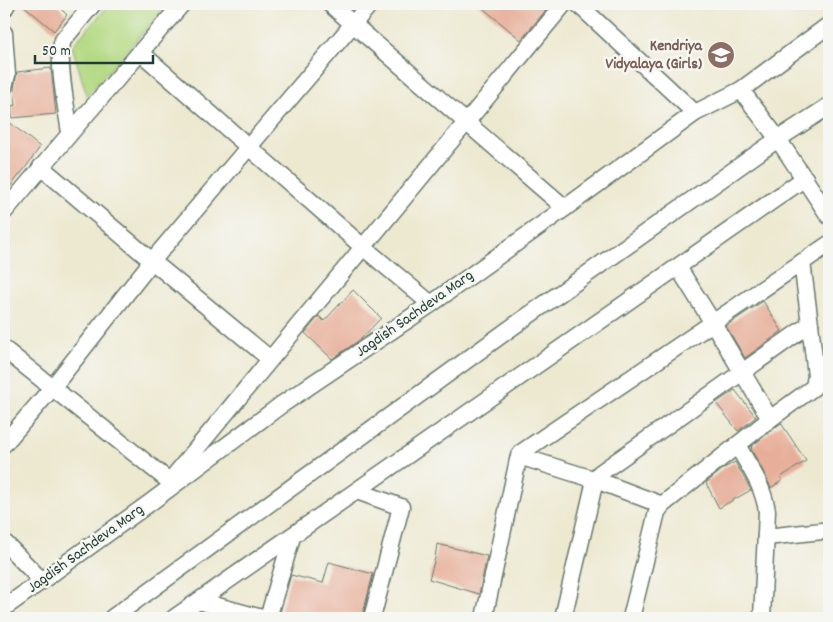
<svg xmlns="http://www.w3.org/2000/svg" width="833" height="622" viewBox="0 0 833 622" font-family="Dekko,sans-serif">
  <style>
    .green { fill: #b4d982; stroke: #6a8b5b }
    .building { fill: #e7ae99 }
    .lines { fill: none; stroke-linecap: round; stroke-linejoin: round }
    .minor-casing { stroke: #67796b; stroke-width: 19 }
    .minor { stroke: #fff; stroke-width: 16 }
    .labels { text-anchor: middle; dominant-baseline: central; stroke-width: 5; stroke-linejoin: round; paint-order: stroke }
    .education-label { font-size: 16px; font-weight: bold; fill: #785e54; stroke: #f6f6f2; text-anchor: end }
    .street-label { font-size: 16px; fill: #1f3d34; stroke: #f6f6f2 }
  </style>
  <rect width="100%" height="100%" fill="#f6f6f2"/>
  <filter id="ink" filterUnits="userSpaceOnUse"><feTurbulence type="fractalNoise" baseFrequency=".02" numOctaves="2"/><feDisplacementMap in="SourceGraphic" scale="10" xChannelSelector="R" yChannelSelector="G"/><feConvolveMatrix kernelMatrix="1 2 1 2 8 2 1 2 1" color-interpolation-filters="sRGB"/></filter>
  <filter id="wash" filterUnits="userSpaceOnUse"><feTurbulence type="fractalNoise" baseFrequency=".0096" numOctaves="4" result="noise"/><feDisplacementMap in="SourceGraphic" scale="20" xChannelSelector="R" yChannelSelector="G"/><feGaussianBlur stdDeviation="1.12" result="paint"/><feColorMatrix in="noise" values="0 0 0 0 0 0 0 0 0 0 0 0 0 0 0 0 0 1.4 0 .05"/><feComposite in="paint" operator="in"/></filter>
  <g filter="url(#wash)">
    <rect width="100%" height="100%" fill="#ede9d1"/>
    <polygon class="green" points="110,4 168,4 87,96 72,46"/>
    <g id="blocks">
      <g class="building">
        <polygon points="22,4 56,4 67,15 54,31"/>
        <polygon points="478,4 551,4 521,40"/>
        <polygon points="51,68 56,114 12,118 11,106 16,105 14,89 17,72"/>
        <polygon points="4,118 40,147 26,167 4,194"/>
        <polygon points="353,290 381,318 361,339 332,359 305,333 319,316 324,321"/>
        <polygon points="763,301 782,331 745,358 726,326"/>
        <polygon points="735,390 756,417 738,431 716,403"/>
        <polygon points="781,423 806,461 781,477 783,480 771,488 764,473 751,449 752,448 751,447"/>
        <polygon points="735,462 751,490 719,508 706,483 724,468"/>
        <polygon points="437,544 487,556 479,594 429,579 435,558"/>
        <polygon points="329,562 373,574 362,618 287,618 279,616 291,575 323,583"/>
      </g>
    </g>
  </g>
  <g filter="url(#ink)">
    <use href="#blocks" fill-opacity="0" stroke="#67796b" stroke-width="1"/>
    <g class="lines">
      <g class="minor-casing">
        <g id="minor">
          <polyline points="330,4 565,208"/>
          <polyline points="578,4 695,113"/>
          <polyline points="4,9 7,4"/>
          <polyline points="4,33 7,75 4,87"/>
          <polyline points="140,52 363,247 431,304"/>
          <polyline points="741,90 778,139 829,216"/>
          <path d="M 70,133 C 67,111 56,58 63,40 L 93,4"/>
          <polyline points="41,167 152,261 270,359"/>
          <polyline points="4,212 84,117 182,4"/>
          <polyline points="4,349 169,481"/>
          <polyline points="770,419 814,387 816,376 810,324"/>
          <polyline points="4,444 52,388 152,261 370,4"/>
          <path d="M 737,445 C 750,468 763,485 767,511 L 762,618"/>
          <polyline points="519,456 596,480 662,505"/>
          <polyline points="169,482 564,4"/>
          <polyline points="357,491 401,507 372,618"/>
          <polyline points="766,537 822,531"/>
          <polyline points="4,542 42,581"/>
          <polyline points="199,601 262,618"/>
          <polyline points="4,608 151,502 281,405 431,304 565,208 695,113 741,90 829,25"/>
          <polyline points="112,618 508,330 778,139 829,106"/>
          <polyline points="174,618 805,178"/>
          <polyline points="268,618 292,537"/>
          <polyline points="484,618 518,460 522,452 829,244"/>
          <polyline points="563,618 593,489 597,477 600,473 810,324 802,262"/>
          <polyline points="631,618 657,512 662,505 770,419 713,323 678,267"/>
        </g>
      </g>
      <use href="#minor" class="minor"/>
    </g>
  </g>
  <defs>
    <g id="school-disc" transform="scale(1.4375)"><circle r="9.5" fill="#8d6e63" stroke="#f6f6f2"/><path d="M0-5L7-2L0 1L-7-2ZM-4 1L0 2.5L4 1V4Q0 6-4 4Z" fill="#fff"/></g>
  </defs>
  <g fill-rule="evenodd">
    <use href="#school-disc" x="721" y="55"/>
  </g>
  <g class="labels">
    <g class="education-label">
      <text x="702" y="46">Kendriya<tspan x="702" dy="18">Vidyalaya (Girls)</tspan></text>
    </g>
    <g class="street-label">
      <text transform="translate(415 314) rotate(-35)">Jagdish Sachdeva Marg</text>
      <text transform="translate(86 549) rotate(-36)">Jagdish Sachdeva Marg</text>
    </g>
  </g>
  <rect width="833" height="622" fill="none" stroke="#f6f6f2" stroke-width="20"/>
  <path d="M35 55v8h118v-8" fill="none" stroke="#1f3d34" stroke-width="2.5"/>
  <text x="42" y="55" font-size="15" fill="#1f3d34" stroke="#f6f6f2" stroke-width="4" paint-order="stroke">50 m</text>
</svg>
